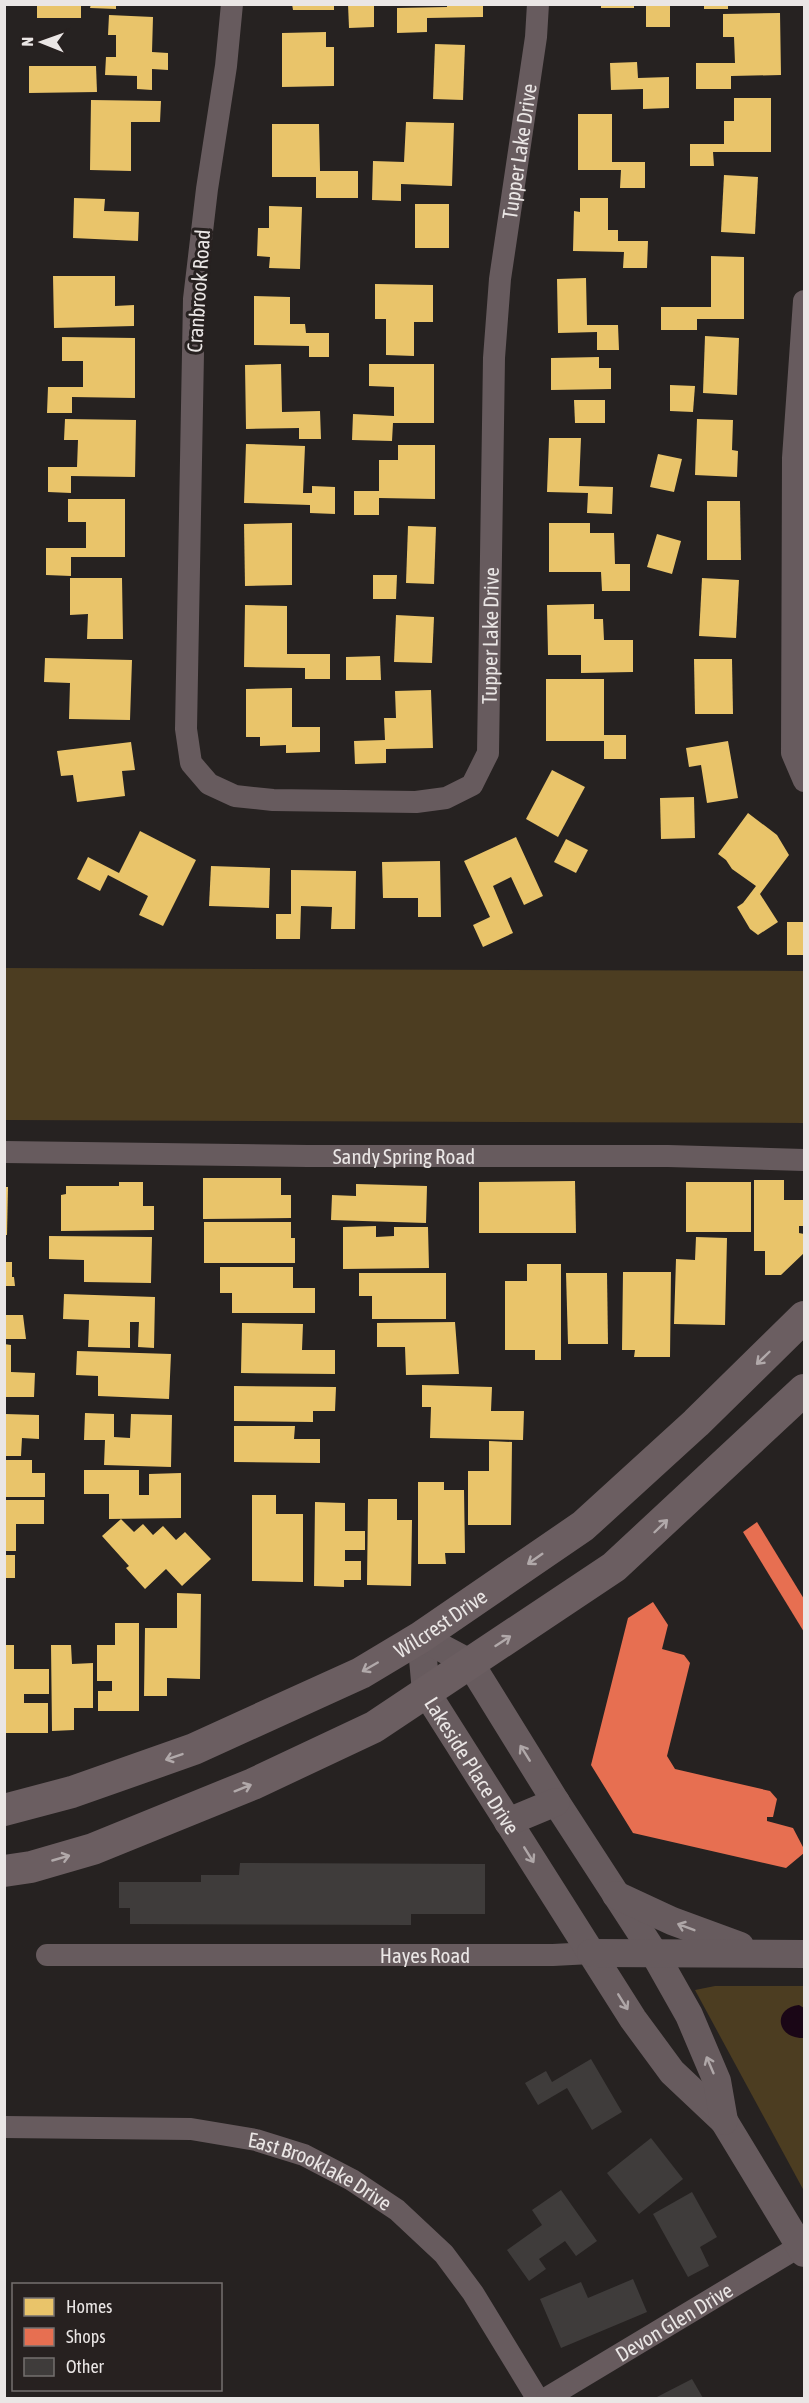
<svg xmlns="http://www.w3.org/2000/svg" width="809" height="2403" viewBox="0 0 809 2403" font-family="'Asap Condensed',sans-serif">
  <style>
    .green { fill: #4c3d21 }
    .water { fill: #1a0616 }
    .homes { fill: #e9c46a }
    .shops { fill: #e76f51 }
    .building { fill: #3f3c3b }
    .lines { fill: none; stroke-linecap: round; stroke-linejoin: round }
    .minor { stroke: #675b5e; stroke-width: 22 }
    .tertiary { stroke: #675b5e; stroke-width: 28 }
    .secondary { stroke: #6b5e61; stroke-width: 32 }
    .oneway { stroke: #b1a9aa }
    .oneway2 { stroke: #afa7a8 }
    .labels { text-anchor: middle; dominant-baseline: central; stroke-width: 6; stroke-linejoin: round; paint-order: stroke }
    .street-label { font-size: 21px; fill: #eae6e5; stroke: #272120 }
  </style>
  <rect width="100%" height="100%" fill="#262221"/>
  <g class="green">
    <polygon points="4,968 804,971 804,1123 5,1120"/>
    <polygon points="715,1986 804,1986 804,2191 695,1990"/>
  </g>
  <path class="water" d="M 799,2005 L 804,2008 L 804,2038 C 776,2039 772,2008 799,2005 Z"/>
  <g class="homes">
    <rect x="37" y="4" width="44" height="14"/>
    <polygon points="91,4 116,4 116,9 90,8"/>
    <polygon points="292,4 334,4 334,10 293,10"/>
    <polygon points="348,4 374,4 374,27 349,28"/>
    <polygon points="447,4 483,4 483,17 427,18 427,32 397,33 397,8 447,7"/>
    <rect x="601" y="4" width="33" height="4"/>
    <rect x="646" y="4" width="24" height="23"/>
    <rect x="704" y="4" width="24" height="5"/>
    <polygon points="780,13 781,75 731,76 731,89 696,89 696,63 735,63 734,37 723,37 723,14"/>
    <polygon points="109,15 153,17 152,52 168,53 168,70 152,69 152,90 137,89 137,76 105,75 106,57 116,57 116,35 108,35"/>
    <polygon points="326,32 326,47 334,47 334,86 282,87 282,33"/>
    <polygon points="435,44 465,45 463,100 433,99"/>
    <polygon points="637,62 638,78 669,77 669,108 643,109 643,89 611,90 610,63"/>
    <polygon points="29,66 96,66 97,92 29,93"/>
    <polygon points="734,98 771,98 771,152 713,152 714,166 690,166 690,144 724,144 724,121 734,121"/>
    <polygon points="91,100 161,101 160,122 131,122 131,171 90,170"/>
    <polygon points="578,114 612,114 612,162 645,162 645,188 620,188 621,170 578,170"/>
    <polygon points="406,122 454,123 452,186 401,184 401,201 372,200 373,161 404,162"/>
    <polygon points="272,124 319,124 320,171 358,171 358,198 316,198 316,177 272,177"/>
    <polygon points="724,175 758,177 755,234 721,232"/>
    <polygon points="74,198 105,199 104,211 139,212 138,241 73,238"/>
    <polygon points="580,198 608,198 608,230 618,230 618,241 648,241 647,268 623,268 624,252 573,251 574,211 580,212"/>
    <rect x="415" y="204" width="34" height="44"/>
    <polygon points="269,206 302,207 300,269 269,268 270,257 257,256 258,228 269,228"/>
    <polygon points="711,256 744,257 744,319 697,319 697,330 661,330 661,307 711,307"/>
    <polygon points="53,276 115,276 115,306 134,305 134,326 54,328"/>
    <polygon points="586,278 587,325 618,325 619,350 597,350 597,332 558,333 557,279"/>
    <polygon points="375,284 433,285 433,322 414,322 414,356 386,355 386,319 375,319"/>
    <polygon points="254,296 290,297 290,324 305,324 306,333 329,333 329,357 309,357 309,346 254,345"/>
    <polygon points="705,336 739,338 737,395 703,393"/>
    <polygon points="62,337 135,338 135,398 72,397 72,413 47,413 48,387 83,387 83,361 62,361"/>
    <polygon points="599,357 599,368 611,368 611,389 551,390 551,358"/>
    <polygon points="281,364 282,412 320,411 321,439 299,439 299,428 246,429 245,365"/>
    <polygon points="369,364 434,364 434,423 393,423 392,441 352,440 353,414 394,416 394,387 369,386"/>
    <polygon points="670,385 695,386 693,412 670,411"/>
    <polygon points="574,400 605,400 605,423 575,423"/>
    <polygon points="65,419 136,420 135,477 71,476 71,493 48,492 48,467 77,467 78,440 64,440"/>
    <polygon points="697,419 733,420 732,450 738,451 737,477 695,475"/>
    <polygon points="549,438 581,438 579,486 613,487 612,514 587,513 588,493 547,492"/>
    <polygon points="246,444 305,446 303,493 312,493 312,486 335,487 335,514 310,513 310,505 244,503"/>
    <polygon points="398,445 435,445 435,499 379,498 379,515 354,515 354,491 379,491 379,460 398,460"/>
    <polygon points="658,454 682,459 674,492 650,487"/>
    <polygon points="68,499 125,499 125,557 71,557 71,576 46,575 46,548 86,548 86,522 68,522"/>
    <polygon points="707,501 740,501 741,560 707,560"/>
    <polygon points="292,523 292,585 245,586 244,524"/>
    <polygon points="549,523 590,523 590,533 614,533 615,564 630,564 630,591 602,591 601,572 549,572"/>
    <polygon points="408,526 436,527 434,584 406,583"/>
    <polygon points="657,534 681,541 672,574 647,567"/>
    <polygon points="373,575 397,575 396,599 373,599"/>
    <polygon points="70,578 122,578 123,639 87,639 88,614 70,615"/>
    <polygon points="702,578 739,580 736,638 699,636"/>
    <polygon points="594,604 594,619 603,619 604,640 633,640 633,672 581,673 581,655 548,655 547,605"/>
    <polygon points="245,605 287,606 287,654 330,654 330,679 305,679 305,668 244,667"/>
    <polygon points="396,615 434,617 432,663 394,662"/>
    <polygon points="380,656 381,680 346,680 346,657"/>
    <polygon points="45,658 132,660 130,720 69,719 70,683 44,682"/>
    <polygon points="694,659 732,659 733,714 695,714"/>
    <polygon points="546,679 604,679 604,735 626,735 626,759 604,759 604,741 546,741"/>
    <polygon points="292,688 292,727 320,727 320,752 286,753 286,745 260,746 260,737 246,737 246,689"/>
    <polygon points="431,690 433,748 386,749 386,763 355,764 354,741 385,740 384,718 396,718 395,691"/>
    <polygon points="728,741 738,798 707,803 701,765 689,767 686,748"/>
    <polygon points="131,742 135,770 122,771 125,796 77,802 73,775 61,776 57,751"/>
    <polygon points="552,770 585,787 558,837 526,819"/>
    <polygon points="694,797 695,838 661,839 660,798"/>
    <polygon points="748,813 777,835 789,855 760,894 778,922 758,935 750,929 737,907 743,903 756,886 732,869 726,860 718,854"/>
    <polygon points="140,831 196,860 163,926 139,915 148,896 108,875 100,891 77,879 88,857 119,873"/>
    <polygon points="516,837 543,896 524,905 511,877 493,886 513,933 483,947 473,925 490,917 464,861"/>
    <polygon points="566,839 588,850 576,873 554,862"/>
    <polygon points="440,861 441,917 418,917 418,898 383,898 382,862"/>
    <polygon points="211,866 270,868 269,908 209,906"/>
    <polygon points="291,870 356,871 355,929 331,929 332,907 301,906 300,939 276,939 276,914 291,914"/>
    <rect x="787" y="922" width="17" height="33"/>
    <polygon points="203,1178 281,1178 281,1195 291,1195 291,1218 203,1219"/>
    <polygon points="754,1180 784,1180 784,1200 804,1200 804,1226 799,1226 799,1233 804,1234 804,1253 781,1275 765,1275 765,1251 754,1251"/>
    <polygon points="575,1181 576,1233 479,1233 479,1182"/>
    <polygon points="119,1182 143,1182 143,1206 154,1206 154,1230 61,1231 61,1195 66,1194 66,1186 119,1186"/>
    <rect x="686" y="1182" width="65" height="50"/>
    <polygon points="356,1184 427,1186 426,1223 331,1220 332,1195 356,1196"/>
    <polygon points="4,1187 8,1187 7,1235 4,1235"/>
    <polygon points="204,1222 291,1222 291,1238 295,1238 295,1263 204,1263"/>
    <polygon points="376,1226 376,1237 394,1236 394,1227 428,1227 429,1268 343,1269 343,1227"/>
    <polygon points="49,1236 152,1237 151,1283 84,1282 84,1260 49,1259"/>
    <polygon points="696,1237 727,1238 725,1325 674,1324 676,1259 695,1260"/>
    <polygon points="4,1262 12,1262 12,1277 14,1277 15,1286 4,1286"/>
    <polygon points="527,1264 561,1264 561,1360 535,1360 535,1350 505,1350 505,1281 527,1281"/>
    <polygon points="220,1267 293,1267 293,1288 315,1288 315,1313 232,1313 232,1293 220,1293"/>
    <polygon points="623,1272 671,1272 670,1357 634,1357 635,1350 622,1350"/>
    <polygon points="359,1273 446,1273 446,1319 372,1319 372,1296 359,1296"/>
    <polygon points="566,1273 607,1273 608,1344 568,1344"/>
    <polygon points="64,1294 155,1297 154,1348 138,1347 139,1322 130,1322 130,1348 88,1347 89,1320 63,1319"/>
    <polygon points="4,1315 23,1315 26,1339 4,1339"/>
    <polygon points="455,1322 459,1374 406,1375 405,1347 377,1347 377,1323"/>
    <polygon points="242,1323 303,1324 302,1350 335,1350 335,1374 241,1373"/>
    <polygon points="4,1344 11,1345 11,1372 35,1373 34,1397 4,1397"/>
    <polygon points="77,1351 171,1354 169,1399 98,1396 98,1376 76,1375"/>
    <polygon points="422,1385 492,1387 491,1411 524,1411 523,1440 430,1438 431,1407 422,1407"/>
    <polygon points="234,1386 336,1387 335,1411 313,1411 313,1422 234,1421"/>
    <polygon points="85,1413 114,1414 114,1437 130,1438 131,1414 172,1415 171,1467 104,1465 105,1440 84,1440"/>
    <polygon points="5,1414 39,1415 39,1439 22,1438 21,1456 5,1456"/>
    <polygon points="234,1426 295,1426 294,1439 320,1439 320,1463 234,1462"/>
    <polygon points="489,1441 512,1442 511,1525 468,1525 468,1471 489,1471"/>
    <polygon points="4,1460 32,1460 32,1473 45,1473 45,1497 4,1497"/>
    <polygon points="84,1470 139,1470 139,1495 149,1495 149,1474 181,1473 181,1518 109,1519 109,1494 84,1494"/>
    <polygon points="418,1482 444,1482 444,1490 464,1490 465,1553 445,1553 446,1564 418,1564"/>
    <polygon points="252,1495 276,1495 276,1514 303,1514 303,1582 252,1581"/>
    <polygon points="368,1499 397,1499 397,1520 412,1520 411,1586 367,1585"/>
    <polygon points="4,1500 44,1500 44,1524 16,1524 16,1551 4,1551"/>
    <polygon points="315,1502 345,1503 345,1531 365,1531 365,1550 345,1550 345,1561 361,1561 361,1580 344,1580 344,1587 314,1586"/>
    <polygon points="121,1519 134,1532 143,1524 153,1535 163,1526 176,1540 185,1532 211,1559 182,1586 166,1569 145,1589 126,1568 129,1566 102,1536"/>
    <rect x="4" y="1555" width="11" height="23"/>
    <polygon points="177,1593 201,1594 200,1679 167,1678 167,1696 144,1696 145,1628 177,1628"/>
    <polygon points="115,1623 139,1623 139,1711 98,1711 98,1691 112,1691 112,1681 97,1681 97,1645 115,1645"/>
    <polygon points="4,1645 14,1645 14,1669 49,1669 49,1694 24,1694 24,1703 48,1703 48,1733 4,1733"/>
    <polygon points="51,1645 71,1645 72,1664 93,1663 93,1708 74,1708 74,1730 52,1731"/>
  </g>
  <g class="shops">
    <polygon points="757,1522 804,1599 804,1632 743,1532"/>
    <polygon points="653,1602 668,1625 662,1649 684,1655 690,1663 667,1756 675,1769 770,1791 777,1799 773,1817 767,1817 767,1821 793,1828 804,1849 804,1853 786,1868 633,1833 591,1765 628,1618"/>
  </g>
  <g class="building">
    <polygon points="240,1863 485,1864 485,1914 411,1914 411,1925 130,1924 130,1908 119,1908 119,1882 201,1882 201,1875 239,1875"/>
    <polygon points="591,2059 622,2112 592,2130 567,2088 538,2105 525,2083 546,2071 552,2082"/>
    <polygon points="651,2138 683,2179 639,2214 607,2173"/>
    <polygon points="561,2190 597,2241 576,2256 565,2241 539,2259 546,2269 529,2281 507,2250 542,2225 532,2210"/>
    <polygon points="692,2192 717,2237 700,2247 709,2266 688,2277 653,2214"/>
    <polygon points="633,2279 647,2312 561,2348 540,2299 581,2282 588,2298"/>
    <polygon points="692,2379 703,2398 655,2398"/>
  </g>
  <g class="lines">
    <g class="minor">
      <path id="s1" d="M 232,4 L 226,66 L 207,189 L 194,299 L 186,729 L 191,763 L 209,784 L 235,796 L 273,800 L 416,802 L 446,798 L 472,785 L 488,753 L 494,358 L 500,279 L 536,37 L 538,4"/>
      <polyline points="804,301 793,458 792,753 804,781"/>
      <path id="s2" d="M 4,1152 L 308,1156 L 668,1156 L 804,1160"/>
      <path id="s3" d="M 47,1955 L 553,1955 L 591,1953"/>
      <path id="s4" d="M 4,2127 L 191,2129 L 256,2140 L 304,2155 L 352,2180 L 397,2210 L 444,2254 L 473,2293 L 537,2398"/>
      <path id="s5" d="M 547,2398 L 800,2246"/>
    </g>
    <g class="tertiary">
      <path id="s6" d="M 421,1637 L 426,1692 L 633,2019 L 672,2072 L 724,2121 L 804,2253"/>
      <polyline points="421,1637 470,1663 556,1802 654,1953 689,2015 717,2081 724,2121"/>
      <polyline points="508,1822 556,1802"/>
      <polyline points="616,1895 672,1921 740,1946"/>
      <polyline points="591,1953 804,1954"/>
    </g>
    <g class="secondary">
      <path id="s7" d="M 4,1810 L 72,1792 L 194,1749 L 361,1673 L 421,1637 L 583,1526 L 696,1423 L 804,1317"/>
      <polyline points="4,1871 31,1867 93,1849 253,1784 374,1727 614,1567 804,1390"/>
    </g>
  </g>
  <defs><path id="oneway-shaft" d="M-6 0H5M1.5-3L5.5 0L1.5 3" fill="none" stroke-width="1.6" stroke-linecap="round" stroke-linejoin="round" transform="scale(1.5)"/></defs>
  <g class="oneway">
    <use href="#oneway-shaft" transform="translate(763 1358) rotate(136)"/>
    <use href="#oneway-shaft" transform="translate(661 1526) rotate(-44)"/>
    <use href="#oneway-shaft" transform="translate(535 1559) rotate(145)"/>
    <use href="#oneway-shaft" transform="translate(503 1641) rotate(-33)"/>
    <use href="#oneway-shaft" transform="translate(370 1667) rotate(150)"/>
    <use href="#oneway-shaft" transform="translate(174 1757) rotate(161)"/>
    <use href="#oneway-shaft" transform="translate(243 1788) rotate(-22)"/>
    <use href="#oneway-shaft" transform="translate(61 1858) rotate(-16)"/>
  </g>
  <g class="oneway2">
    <use href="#oneway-shaft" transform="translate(525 1753) rotate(-122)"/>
    <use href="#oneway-shaft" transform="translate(529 1855) rotate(58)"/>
    <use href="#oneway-shaft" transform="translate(686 1927) rotate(-159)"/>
    <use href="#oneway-shaft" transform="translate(623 2002) rotate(58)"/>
    <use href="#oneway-shaft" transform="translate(710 2065) rotate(-113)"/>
  </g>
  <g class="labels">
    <g class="street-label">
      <text stroke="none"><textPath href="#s1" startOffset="1698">Tupper Lake Drive</textPath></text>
      <text transform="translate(198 291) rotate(-86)">Cranbrook Road</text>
      <text stroke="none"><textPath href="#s1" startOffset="1212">Tupper Lake Drive</textPath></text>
      <text stroke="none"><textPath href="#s2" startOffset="400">Sandy Spring Road</textPath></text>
      <text stroke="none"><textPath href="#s7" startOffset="477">Wilcrest Drive</textPath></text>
      <text stroke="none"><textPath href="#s6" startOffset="142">Lakeside Place Drive</textPath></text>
      <text stroke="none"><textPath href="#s3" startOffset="378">Hayes Road</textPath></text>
      <text stroke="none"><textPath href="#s4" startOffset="324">East Brooklake Drive</textPath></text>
      <text stroke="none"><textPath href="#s5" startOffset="148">Devon Glen Drive</textPath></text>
    </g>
  </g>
  <rect width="809" height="2403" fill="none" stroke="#eae6e5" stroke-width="12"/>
  <rect x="12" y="2283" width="210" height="108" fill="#272120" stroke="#75706f" stroke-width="1.5"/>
  <rect x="24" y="2298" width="30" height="18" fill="#e9c46a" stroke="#75706f" stroke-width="1.5"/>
  <text x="66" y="2313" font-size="18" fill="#eae6e5">Homes</text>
  <rect x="24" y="2328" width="30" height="18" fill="#e76f51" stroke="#75706f" stroke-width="1.5"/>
  <text x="66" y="2343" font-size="18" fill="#eae6e5">Shops</text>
  <rect x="24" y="2358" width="30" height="18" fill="#3f3c3b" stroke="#75706f" stroke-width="1.5"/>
  <text x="66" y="2373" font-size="18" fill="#eae6e5">Other</text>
  <g transform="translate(42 42) rotate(271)" stroke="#272120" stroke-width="4.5" paint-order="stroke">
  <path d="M0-4.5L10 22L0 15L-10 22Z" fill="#eae6e5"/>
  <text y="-9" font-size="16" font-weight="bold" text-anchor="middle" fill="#eae6e5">N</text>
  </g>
</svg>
